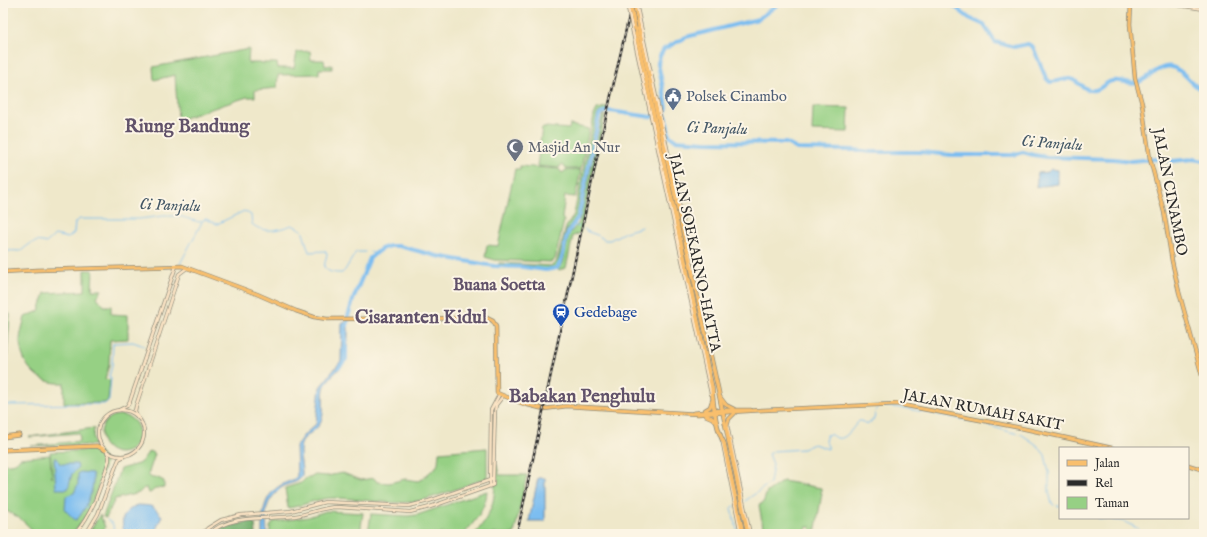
<svg xmlns="http://www.w3.org/2000/svg" width="1207" height="537" viewBox="0 0 1207 537" font-family="'IM FELL English',serif">
  <style>
    .green { fill: #96d084; stroke: #607e58 }
    .forest { fill: #78b272; stroke: #526e4e }
    .water { fill: #7bbdf0; stroke: #53748e }
    .lines { fill: none; stroke-linecap: round; stroke-linejoin: round }
    .stream { stroke: #7bbdf0; stroke-width: 1 }
    .river { stroke: #7bbdf0; stroke-width: 4 }
    .secondary-casing { stroke: #8d8a7a; stroke-width: 4 }
    .primary-casing { stroke: #8d8a7a; stroke-width: 4.5 }
    .trunk-casing { stroke: #8d8a7a; stroke-width: 5 }
    .motorway-casing { stroke: #8d8a7a; stroke-width: 5 }
    .secondary { stroke: #fde5c5; stroke-width: 2.5 }
    .primary { stroke: #f9bf6d; stroke-width: 3 }
    .trunk { stroke: #f9bf6d; stroke-width: 3.5 }
    .motorway { stroke: #f9bf6d; stroke-width: 3.5 }
    .rail-casing { stroke: #2b2b2b; stroke-width: 2.5 }
    .rail { stroke: #fcf5e5; stroke-width: 1; stroke-dasharray: 3; stroke-linecap: butt }
    .secondary-bridge-casing { stroke: #8d8a7a; stroke-width: 4; stroke-linecap: butt }
    .trunk-bridge-casing { stroke: #8d8a7a; stroke-width: 5; stroke-linecap: butt }
    .secondary-bridge { stroke: #fde5c5; stroke-width: 2.5 }
    .trunk-bridge { stroke: #f9bf6d; stroke-width: 3.5 }
    .labels { text-anchor: middle; dominant-baseline: central; stroke-width: 4; stroke-linejoin: round; paint-order: stroke }
    .service-label { font-size: 15px; fill: #4e5e75; stroke: #fcf5e5; text-anchor: start }
    .worship-label { font-size: 15px; fill: #5b616d; stroke: #fcf5e5; text-anchor: start }
    .street-label { font-size: 15px; fill: #2b2b2b; stroke: #fcf5e5 }
    .transit-label { font-size: 15px; fill: #164399; stroke: #fcf5e5; text-anchor: start }
    .water-label { font-size: 16px; font-style: italic; fill: #435766; stroke: #fcf5e5 }
    .quarter-label { font-size: 17px; font-weight: bold; fill: #61526a; stroke: #fcf5e5 }
    .district-label { font-size: 19px; font-weight: bold; fill: #61526a; stroke: #fcf5e5 }
  </style>
  <rect width="100%" height="100%" fill="#fcf5e5"/>
  <filter id="ink" filterUnits="userSpaceOnUse"><feTurbulence type="fractalNoise" baseFrequency=".025" numOctaves="2"/><feDisplacementMap in="SourceGraphic" scale="8" xChannelSelector="R" yChannelSelector="G"/><feConvolveMatrix kernelMatrix="1 2 1 2 8 2 1 2 1" color-interpolation-filters="sRGB"/></filter>
  <filter id="wash" filterUnits="userSpaceOnUse"><feTurbulence type="fractalNoise" baseFrequency=".012" numOctaves="4" result="noise"/><feDisplacementMap in="SourceGraphic" scale="16" xChannelSelector="R" yChannelSelector="G"/><feGaussianBlur stdDeviation="0.9" result="paint"/><feColorMatrix in="noise" values="0 0 0 0 0 0 0 0 0 0 0 0 0 0 0 0 0 1.4 0 .05"/><feComposite in="paint" operator="in"/></filter>
  <g filter="url(#wash)">
    <rect width="100%" height="100%" fill="#efe8ca"/>
    <g class="green">
      <polygon points="249,49 248,63 277,63 278,68 294,68 297,52 310,51 311,60 324,60 325,66 332,65 332,69 319,69 319,74 278,75 277,88 255,90 255,97 247,97 178,120 175,75 154,80 153,67"/>
      <polygon points="607,107 606,111 599,112 597,115 576,217 566,231 558,265 554,268 548,269 499,265 499,263 551,266 556,263 566,227 572,218 574,214 594,115 597,109"/>
      <polygon points="813,107 849,108 848,132 812,131"/>
      <polygon points="605,114 581,229 579,234 573,236 566,268 559,270 558,269 563,263 569,234 579,223 602,118"/>
      <polygon points="570,125 589,129 581,169 566,169 563,165 561,165 559,168 537,166 542,128 546,128 546,127 569,129"/>
      <polygon points="520,166 559,169 562,173 566,170 581,170 575,197 565,196 562,218 564,221 555,259 552,262 495,260 485,257 487,245 498,246 515,169 520,169"/>
      <path d="M 85,270 L 93,270 L 92,290 L 102,290 L 97,297 L 104,306 L 111,306 L 111,314 L 128,315 L 128,339 L 110,340 L 109,365 L 105,379 L 110,380 L 108,401 L 104,403 L 64,403 L 64,383 C 39,385 21,366 20,341 C 20,334 23,325 25,317 L 39,311 L 45,293 L 85,291 Z"/>
      <polygon points="3,313 10,314 5,382 3,382"/>
      <circle cx="120" cy="434" r="19"/>
      <polygon points="94,428 93,438 95,445 30,446 80,441 79,433 29,437"/>
      <path d="M 487,448 L 487,478 C 465,485 441,496 418,501 C 391,506 360,498 333,498 C 317,498 304,506 288,508 L 285,488 L 301,483 L 306,478 L 310,478 L 315,475 L 327,476 L 343,473 L 361,480 L 374,478 L 377,482 L 389,483 L 405,479 L 418,481 L 422,479 L 437,466 L 438,463 L 439,452 Z"/>
      <path d="M 95,450 C 100,452 105,458 105,464 C 98,487 90,517 72,534 L 35,534 C 27,523 16,514 3,510 L 3,464 C 10,464 16,465 20,458 L 50,455 L 52,478 L 50,452 Z"/>
      <path d="M 149,451 L 155,454 L 148,475 L 152,478 L 158,478 L 164,481 L 164,488 C 158,486 155,489 150,493 L 149,493 L 147,488 L 144,488 L 139,493 L 115,499 L 106,518 L 103,517 L 120,469 L 138,464 L 142,461 Z"/>
      <path d="M 495,465 L 497,465 L 499,475 L 527,475 L 514,534 L 475,534 C 496,508 495,497 495,465 Z"/>
      <polygon points="783,481 821,488 821,493 822,493 815,534 810,534 811,527 807,527 804,534 763,527 759,505 763,503 767,492"/>
      <path d="M 487,491 C 486,509 475,521 464,534 L 368,534 L 371,514 L 408,516 L 417,515 Z"/>
      <polygon points="326,511 363,513 360,534 270,534 270,527 273,522 308,517"/>
      <polygon points="100,515 105,527 102,534 88,534"/>
    </g>
    <polygon class="forest" points="251,521 255,524 256,534 213,534 223,528"/>
    <g class="water">
      <polygon points="1051,169 1058,170 1058,184 1036,187 1038,173 1048,172"/>
      <path d="M 348,322 C 348,336 349,352 342,365 C 337,373 326,379 324,389 C 322,400 325,412 321,422 C 317,431 305,434 302,442 C 297,452 303,465 302,476 C 299,482 292,483 286,485 C 282,487 279,489 276,493 C 263,506 266,517 267,534 L 262,534 C 262,514 263,494 283,484 C 288,481 293,481 297,476 L 296,446 L 303,436 L 316,424 L 320,387 L 341,361 L 342,323 Z"/>
      <polygon points="54,458 57,458 60,464 77,464 78,468 72,474 68,489 56,489"/>
      <path d="M 80,472 L 92,473 C 97,484 85,513 76,520 L 74,519 L 65,510 L 66,496 L 74,493 L 78,484 L 78,473 Z"/>
      <polygon points="538,478 545,478 545,521 529,521"/>
      <path d="M 137,505 C 152,506 151,504 162,516 L 154,534 L 123,534 C 122,517 121,514 137,505 Z"/>
    </g>
    <g class="lines">
      <g class="stream">
        <polyline points="574,225 579,227"/>
        <polyline points="585,229 586,231 597,235 605,240 610,240 625,232 642,227"/>
        <polyline points="370,252 374,253"/>
        <path d="M 3,254 C 8,249 14,251 21,251 C 29,244 35,239 46,243 L 55,235 L 68,238 L 74,233 L 75,222 L 80,219 L 139,219 L 164,216 L 179,216 L 199,222 L 206,219 L 217,224 L 244,211 L 251,215 L 252,224 C 264,234 278,230 292,225 L 302,230 L 309,252 L 325,251 L 327,254 L 324,267 C 329,273 335,273 342,273 L 345,270 L 356,252 L 365,252"/>
        <polyline points="180,264 202,222"/>
        <polyline points="3,405 104,404 109,401 111,378 109,377 112,365 113,343 133,342 144,346"/>
        <path d="M 745,501 L 770,483 L 773,464 L 769,454 L 773,451 L 803,449 L 814,444 L 828,449 L 828,446 L 825,441 L 827,435 L 830,434 C 844,446 850,430 859,421 L 862,421 L 867,425 L 874,419 L 876,409 L 881,406 L 903,408 L 981,423 L 1010,432 L 1021,434 L 1037,445 L 1045,455 L 1049,472 L 1049,492 L 1052,504 L 1054,505"/>
        <polyline points="85,506 88,508"/>
        <polyline points="735,506 731,508 738,532 737,534"/>
        <polyline points="1057,506 1060,506"/>
        <polyline points="1098,518 1123,521 1139,529"/>
        <polyline points="107,520 113,524 114,534"/>
        <polyline points="1144,531 1152,534"/>
      </g>
      <g class="river">
        <path d="M 950,3 L 969,18 L 984,25 L 995,42 L 1014,47 L 1028,44 L 1033,47 L 1046,78 L 1050,82 C 1057,82 1064,78 1071,79 C 1078,81 1083,89 1090,90 C 1101,92 1104,82 1112,81 C 1120,79 1130,85 1139,82 C 1150,78 1160,64 1172,67 C 1186,71 1191,86 1204,91"/>
        <polyline points="664,113 667,118 669,135 675,140 705,142 786,143 797,149 854,150 872,152 921,152 952,155 1012,155 1023,152 1033,155 1047,157 1114,159 1131,161 1154,159 1173,161 1193,159 1204,161"/>
        <polyline points="664,113 667,108 658,63 660,56 664,49 686,37 758,19 780,3"/>
        <path d="M 347,326 L 348,316 L 354,297 L 370,258 L 381,249 L 390,246 L 399,246 L 437,256 L 494,266 L 523,267 L 546,270 L 557,268 C 566,257 563,242 569,231 C 572,224 577,221 579,214 L 599,116 L 603,112 L 610,111 L 651,117 L 664,113"/>
        <polyline points="339,367 346,359 346,347"/>
      </g>
    </g>
  </g>
  <g filter="url(#ink)">
    <g class="lines">
      <g class="secondary-casing">
        <g id="secondary">
          <polyline points="636,3 694,274"/>
          <polyline points="1164,3 1204,9"/>
          <polyline points="633,33 711,394"/>
          <polyline points="119,410 127,406 130,401 176,266"/>
          <circle cx="121" cy="433" r="23"/>
          <polyline points="138,418 135,411 136,406 179,274 187,268"/>
          <polyline points="727,425 750,534"/>
          <polyline points="722,439 741,534"/>
          <polyline points="490,486 491,410 499,395"/>
          <path d="M 75,534 C 94,511 100,488 109,460 L 109,456 L 107,452"/>
          <polyline points="86,534 98,514 116,466 119,459 123,457"/>
          <polyline points="202,534 208,528 221,520 241,515 291,511 325,502 409,506 429,501 493,479"/>
          <path d="M 209,534 C 230,513 269,520 295,516 C 310,514 322,507 337,507 L 410,512 L 430,507 L 493,485 L 495,411 L 496,405 L 503,396"/>
        </g>
      </g>
      <g class="primary-casing">
        <g id="primary">
          <polyline points="1131,3 1130,24 1135,78 1142,104 1150,159 1164,212 1172,261 1179,292 1204,383"/>
          <polyline points="3,272 37,270 182,266 257,294 296,311 314,317 327,319 487,318 493,321 496,327 497,393 524,404 544,409 567,406 698,414 763,410 897,404 1021,428 1112,448"/>
          <polyline points="720,397 726,405 734,409"/>
          <polyline points="705,410 710,407 712,401"/>
          <polyline points="693,413 722,410 751,410"/>
          <polyline points="705,415 712,418 717,423"/>
          <polyline points="727,426 729,419 735,413"/>
          <polyline points="1188,465 1204,470"/>
        </g>
      </g>
      <g class="trunk-casing">
        <g id="trunk">
          <polyline points="633,3 656,109 718,389 748,534"/>
          <path d="M 635,28 L 712,387 C 713,404 716,429 724,443 L 743,534"/>
        </g>
      </g>
      <g class="motorway-casing">
        <g id="motorway">
          <polyline points="3,437 19,435"/>
          <polyline points="3,450 97,446 105,450"/>
        </g>
      </g>
      <use href="#secondary" class="secondary"/>
      <use href="#primary" class="primary"/>
      <use href="#trunk" class="trunk"/>
      <use href="#motorway" class="motorway"/>
      <g class="rail-casing">
        <polyline id="rail" points="517,534 597,157 632,3"/>
      </g>
      <use href="#rail" class="rail"/>
      <g class="secondary-bridge-casing">
        <polyline id="secondary-bridge" points="627,3 633,33"/>
      </g>
      <g class="trunk-bridge-casing">
        <polyline id="trunk-bridge" points="630,3 635,28"/>
      </g>
      <use href="#secondary-bridge" class="secondary-bridge"/>
      <use href="#trunk-bridge" class="trunk-bridge"/>
    </g>
  </g>
  <defs>
    <g id="civic-pin" transform="scale(0.9)"><path d="M0 17L-7.5 6A9.5 9.5 0 1 1 7.5 6Z" fill="#5c6f8a" stroke="#fcf5e5"/><path d="M-.6-6.5H3V-4.5H.6V-3L4-1V1h2V6H-6V1h2V-1L-.6-3ZM-1.2 2.5V6h2.4V2.5Z" fill="#fff"/></g>
    <g id="mosque-pin" transform="scale(0.9)"><path d="M0 17L-7.5 6A9.5 9.5 0 1 1 7.5 6Z" fill="#6b7280" stroke="#fcf5e5"/><path d="M3.5-4.9A6 6 0 1 0 3.5 4.9A5 5 0 1 1 3.5-4.9Z" fill="#fff"/></g>
    <g id="station-pin" transform="scale(0.9)"><path d="M0 17L-7.5 6A9.5 9.5 0 1 1 7.5 6Z" fill="#1a4fb4" stroke="#fcf5e5"/><path d="M-3-6H3Q5-6 5-4V2Q5 4 3 4L4.5 6H3L1.5 4h-3L-3 6H-4.5L-3 4Q-5 4-5 2V-4Q-5-6-3-6ZM-3.5-4v3h7v-3ZM-3.5 1v1.5H-2V1ZM2 1v1.5H3.5V1Z" fill="#fff"/></g>
  </defs>
  <g fill-rule="evenodd">
    <use href="#civic-pin" x="673" y="96"/>
    <use href="#mosque-pin" x="515" y="147"/>
    <use href="#station-pin" x="561" y="312"/>
  </g>
  <g class="labels">
    <g class="service-label">
      <text x="686" y="96">Polsek Cinambo</text>
    </g>
    <g class="worship-label">
      <text x="528" y="147">Masjid An Nur</text>
    </g>
    <g class="street-label">
      <text transform="translate(1170 192) rotate(79)">JALAN CINAMBO</text>
      <text transform="translate(695 253) rotate(78)">JALAN SOEKARNO-HATTA</text>
      <text transform="translate(983 410) rotate(11)">JALAN RUMAH SAKIT</text>
    </g>
    <g class="transit-label">
      <text x="574" y="312">Gedebage</text>
    </g>
    <g class="water-label">
      <text transform="translate(717 129) rotate(2)">Ci Panjalu</text>
      <text transform="translate(1052 144) rotate(4)">Ci Panjalu</text>
      <text transform="translate(170 206) rotate(2)">Ci Panjalu</text>
    </g>
    <g class="quarter-label">
      <text x="499" y="285">Buana Soetta</text>
    </g>
    <g class="district-label">
      <text x="187" y="127">Riung Bandung</text>
      <text x="421" y="318">Cisaranten Kidul</text>
      <text x="582" y="397">Babakan Penghulu</text>
    </g>
  </g>
  <rect width="1207" height="537" fill="none" stroke="#fcf5e5" stroke-width="16"/>
  <rect x="1059" y="447" width="130" height="72" fill="#fcf5e5" stroke="#a8a49b"/>
  <rect x="1067" y="460" width="20" height="6" fill="#f9bf6d" stroke="#a8a49b"/>
  <text x="1095" y="467" font-size="12" fill="#2b2b2b">Jalan</text>
  <rect x="1067" y="480" width="20" height="6" fill="#2b2b2b" stroke="#a8a49b"/>
  <text x="1095" y="487" font-size="12" fill="#2b2b2b">Rel</text>
  <rect x="1067" y="497" width="20" height="12" fill="#96d084" stroke="#a8a49b"/>
  <text x="1095" y="507" font-size="12" fill="#2b2b2b">Taman</text>
</svg>
